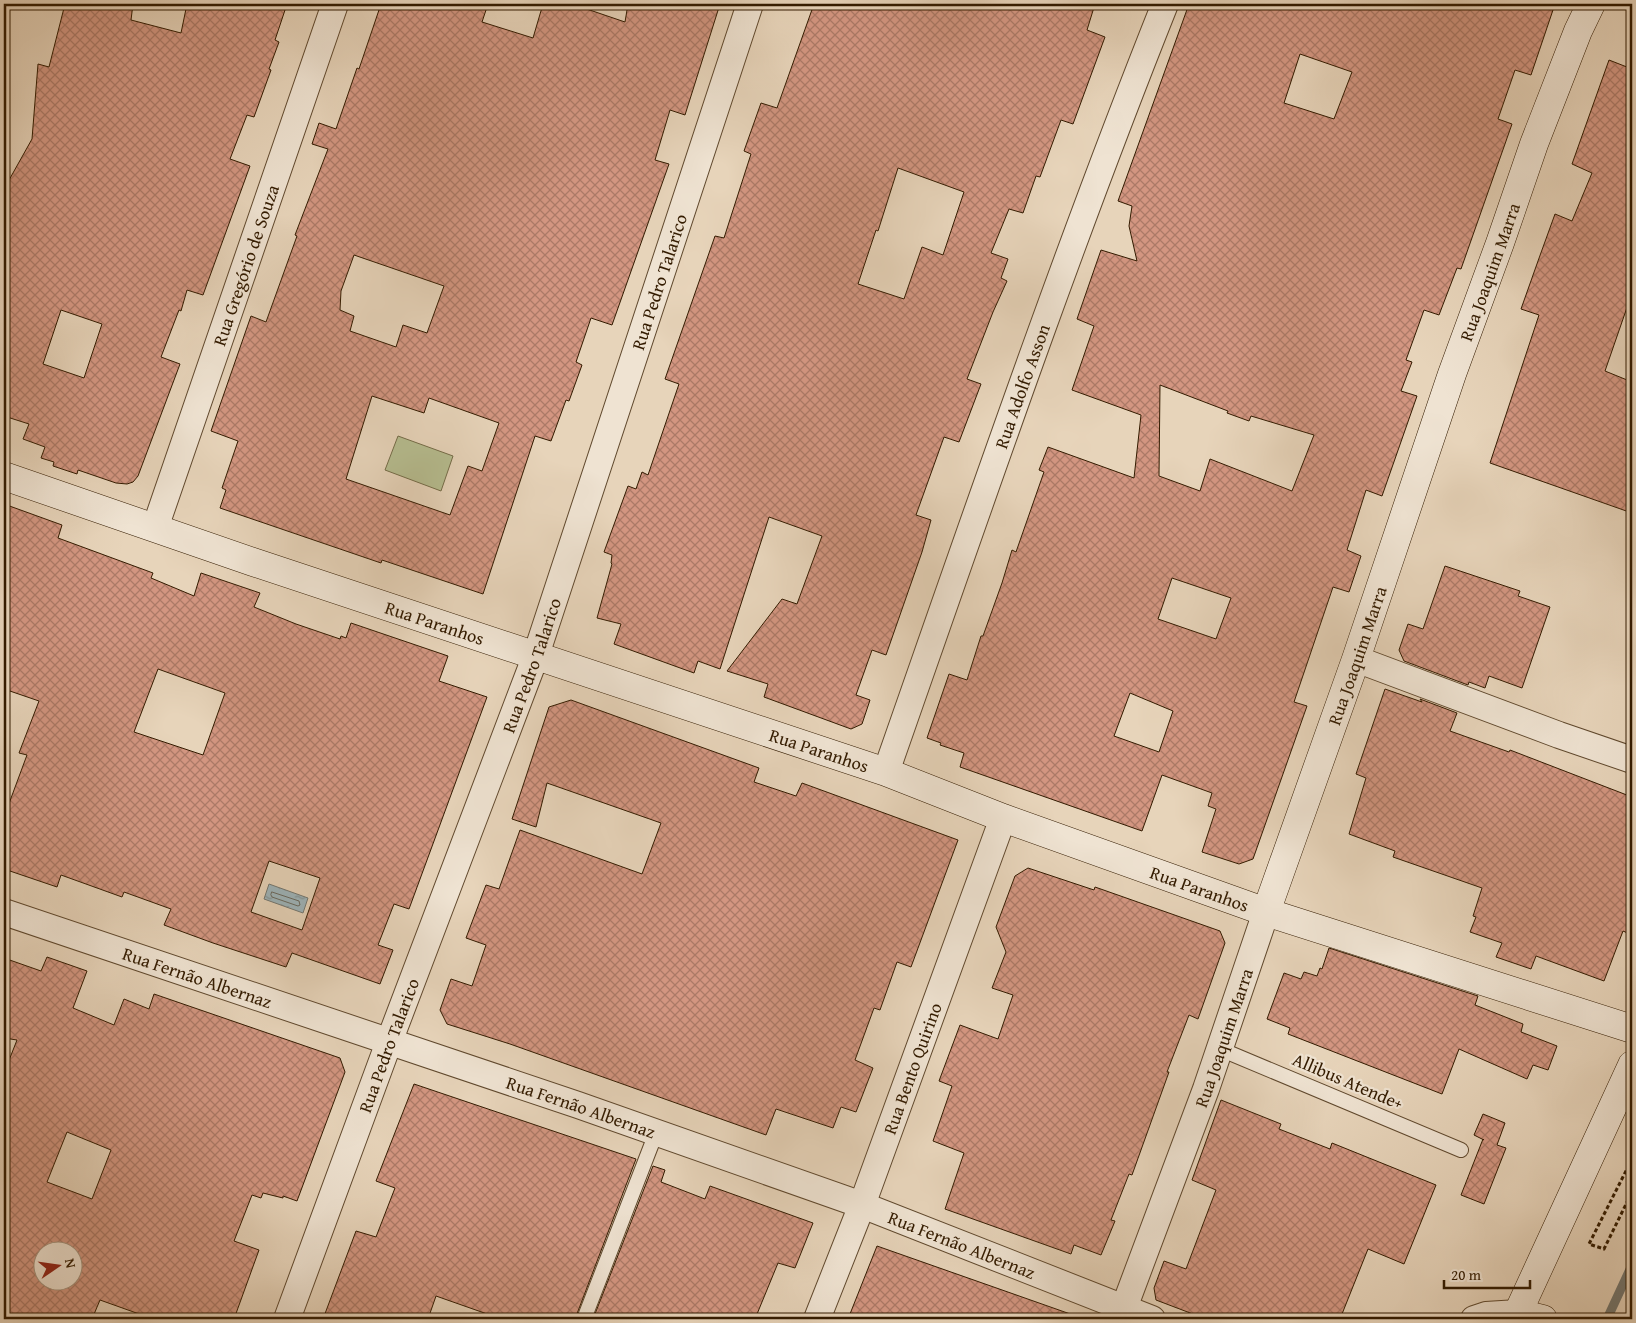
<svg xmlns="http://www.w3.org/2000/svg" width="1636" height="1323" viewBox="0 0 1636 1323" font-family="'Gentium Book Plus',serif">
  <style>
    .grass { fill: #b6bd90; stroke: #746c48 }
    .water { fill: url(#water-ripples); stroke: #737771 }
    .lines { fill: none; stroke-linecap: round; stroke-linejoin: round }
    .shore { stroke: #68685e; stroke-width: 1 }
    .stream { stroke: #737771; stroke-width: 9 }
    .building { fill: url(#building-cross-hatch); stroke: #331b00; fill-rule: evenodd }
    .lane-casing { stroke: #60492e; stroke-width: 16 }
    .street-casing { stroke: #60492e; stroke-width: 28 }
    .secondary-casing { stroke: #331b00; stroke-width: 29 }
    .path { stroke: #331b00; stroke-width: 3; stroke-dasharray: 4 2.5; stroke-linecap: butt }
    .lane { stroke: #efe3d2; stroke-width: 14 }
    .street { stroke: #efe3d2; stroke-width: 26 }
    .secondary { stroke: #efe3d2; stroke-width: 28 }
    .labels { text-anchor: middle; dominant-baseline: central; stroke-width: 4.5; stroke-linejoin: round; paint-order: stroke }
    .street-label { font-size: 18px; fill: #331b00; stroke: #efe3d2 }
  </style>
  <defs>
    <pattern id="water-ripples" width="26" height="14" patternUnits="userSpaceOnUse" patternTransform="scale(1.25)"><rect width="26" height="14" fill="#9db5bc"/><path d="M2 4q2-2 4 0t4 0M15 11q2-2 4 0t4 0" fill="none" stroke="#819296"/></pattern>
    <pattern id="building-cross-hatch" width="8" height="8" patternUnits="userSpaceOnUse" patternTransform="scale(1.25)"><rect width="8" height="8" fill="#d39681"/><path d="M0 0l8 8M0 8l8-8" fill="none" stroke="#ac7a67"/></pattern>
  </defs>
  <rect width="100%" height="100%" fill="#e7d4ba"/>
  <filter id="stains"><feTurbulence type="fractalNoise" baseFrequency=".004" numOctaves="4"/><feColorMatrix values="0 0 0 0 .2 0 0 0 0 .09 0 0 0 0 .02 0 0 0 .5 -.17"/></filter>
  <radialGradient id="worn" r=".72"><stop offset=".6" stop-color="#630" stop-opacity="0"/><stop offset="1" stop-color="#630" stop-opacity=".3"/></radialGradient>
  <polygon class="grass" points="398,436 453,456 441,491 385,470"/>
  <polygon class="water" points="269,884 308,898 303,913 264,899"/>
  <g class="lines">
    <polygon class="shore" points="272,892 299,901 300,905 298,906 272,897 271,895"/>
    <polyline class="stream" points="1607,1319 1632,1265"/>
  </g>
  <g class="building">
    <path d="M 65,4 L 133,4 L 131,20 L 181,33 L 187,4 L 287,4 L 275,40 L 279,42 L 269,69 L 271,70 L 254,117 L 247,115 L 230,159 L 250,166 L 203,295 L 187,290 L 181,311 L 179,310 L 161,357 L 180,364 L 138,476 L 133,482 L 127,484 L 116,483 L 78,470 L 77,474 L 53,466 L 54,462 L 41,458 L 45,447 L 23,439 L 29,424 L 4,416 L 4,189 L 32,139 L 38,64 L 49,67 ZM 61,310 L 102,324 L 84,378 L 43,364 Z"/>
    <path d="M 381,4 L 488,4 L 482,22 L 533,38 L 543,4 L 572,4 L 625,22 L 628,4 L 720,4 L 685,115 L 670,110 L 655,160 L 669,164 L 612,325 L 591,318 L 576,362 L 582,365 L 569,401 L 566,400 L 551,441 L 535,436 L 483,594 L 382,560 L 381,563 L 220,508 L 226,490 L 222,488 L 238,441 L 211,431 L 251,316 L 266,322 L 297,236 L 295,235 L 328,149 L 312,144 L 319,123 L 336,129 L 357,68 L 359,69 ZM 354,255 L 444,286 L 427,333 L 403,325 L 396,347 L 350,331 L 354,316 L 340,310 L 341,291 ZM 372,396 L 424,413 L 429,398 L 499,423 L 482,471 L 468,466 L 450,515 L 346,479 Z"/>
    <path d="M 814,4 L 1095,4 L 1087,30 L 1105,37 L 1073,124 L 1061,120 L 1040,177 L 1036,176 L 1023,213 L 1009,209 L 991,253 L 1008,259 L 1001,278 L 1007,281 L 993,312 L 967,379 L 981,384 L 959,442 L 944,437 L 916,515 L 931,520 L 922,552 L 886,655 L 872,650 L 856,695 L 870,700 L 862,724 L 851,729 L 764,697 L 768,684 L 727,671 L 782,599 L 797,604 L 822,536 L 769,517 L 720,669 L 698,661 L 694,673 L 614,644 L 621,624 L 597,618 L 612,564 L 611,563 L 612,555 L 604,552 L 628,486 L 636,489 L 642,472 L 648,475 L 679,384 L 665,379 L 715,236 L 724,238 L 751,154 L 744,151 L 761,103 L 777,108 ZM 898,168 L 964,192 L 943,255 L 922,247 L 904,299 L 858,284 L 876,230 L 878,231 Z"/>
    <path d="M 1189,4 L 1477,4 L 1534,6 L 1535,4 L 1555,4 L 1531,75 L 1515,70 L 1498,119 L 1512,124 L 1461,269 L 1457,268 L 1439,315 L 1424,310 L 1406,360 L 1412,362 L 1401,391 L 1417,396 L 1382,496 L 1366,490 L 1347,550 L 1361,556 L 1349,592 L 1333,587 L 1294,702 L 1307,706 L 1253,859 L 1239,864 L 1202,852 L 1216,809 L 1208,806 L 1212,793 L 1162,775 L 1142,831 L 960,767 L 964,753 L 940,745 L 941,743 L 927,738 L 949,674 L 967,680 L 981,636 L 983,636 L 1002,583 L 1012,550 L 1016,552 L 1044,472 L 1039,470 L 1048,447 L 1134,478 L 1141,415 L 1072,390 L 1094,326 L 1077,319 L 1101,250 L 1137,261 L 1129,226 L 1132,206 L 1118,201 ZM 1300,54 L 1352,72 L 1334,119 L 1284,103 ZM 1160,385 L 1228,411 L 1227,413 L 1249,421 L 1251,416 L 1314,435 L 1292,491 L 1210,459 L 1200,491 L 1159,476 ZM 1172,578 L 1231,598 L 1216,639 L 1158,619 ZM 1130,693 L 1173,711 L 1159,752 L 1114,736 Z"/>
    <polygon points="1609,60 1632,69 1632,293 1605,371 1632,382 1632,513 1490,463 1539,315 1521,309 1538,261 1555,214 1572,221 1592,173 1572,164"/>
    <path d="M 4,504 L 62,525 L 58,538 L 153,573 L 151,578 L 194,596 L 201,573 L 260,593 L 254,607 L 296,624 L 340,639 L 341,636 L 346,638 L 351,623 L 448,656 L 439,681 L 487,697 L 409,909 L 394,904 L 378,945 L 393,950 L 380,984 L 292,953 L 286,967 L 213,943 L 164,925 L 171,909 L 124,892 L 122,897 L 61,875 L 57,887 L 4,869 L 4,817 L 27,755 L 19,753 L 39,701 L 4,689 ZM 158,669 L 225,693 L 203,755 L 134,732 ZM 269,861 L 320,878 L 302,930 L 251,912 Z"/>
    <polygon points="1445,566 1520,591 1518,596 1550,607 1522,688 1489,676 1485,688 1469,682 1468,685 1404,661 1399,650 1408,624 1423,629"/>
    <polygon points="1385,689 1422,702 1420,699 1457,713 1450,731 1509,752 1510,750 1632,797 1632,935 1623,931 1604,981 1536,956 1531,969 1496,957 1502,943 1470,932 1476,917 1473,916 1482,888 1393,857 1395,851 1349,834 1366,778 1356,774"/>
    <polygon points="571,700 759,768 754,782 796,796 802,783 958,840 911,967 897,962 880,1010 874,1008 855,1060 873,1068 856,1112 841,1107 833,1128 776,1109 766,1135 510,1044 447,1024 440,1010 451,979 472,986 486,945 466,938 486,885 499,889 520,830 642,874 661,823 547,783 536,827 512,819 549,707"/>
    <polygon points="1028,868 1094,890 1095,887 1220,931 1225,943 1198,1019 1189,1015 1167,1072 1169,1072 1132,1175 1129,1174 1111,1220 1115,1221 1101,1255 1074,1245 1071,1254 945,1209 964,1153 933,1141 952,1086 939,1081 960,1025 998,1039 1013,995 992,988 1006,952 996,927 1015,876"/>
    <polygon points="1329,948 1478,996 1475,1005 1523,1024 1521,1032 1557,1046 1548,1070 1533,1065 1527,1079 1459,1049 1442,1094 1288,1034 1290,1028 1267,1019 1284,973 1301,979 1304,972 1317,976 1320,968 1322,969"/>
    <path d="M 47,957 L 87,971 L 73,1008 L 114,1025 L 124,999 L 149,1009 L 154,994 L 340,1058 L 345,1072 L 297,1201 L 283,1196 L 283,1198 L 263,1193 L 261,1198 L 252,1195 L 234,1241 L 259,1250 L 234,1319 L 141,1319 L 142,1315 L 100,1300 L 92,1319 L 4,1319 L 4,1073 L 17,1040 L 4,1038 L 4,958 L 41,971 ZM 67,1132 L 111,1150 L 92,1199 L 47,1182 ZM 42,1250 L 72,1250 L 72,1280 L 42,1280 Z"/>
    <polygon points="414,1084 636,1159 575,1319 488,1319 490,1315 436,1296 428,1319 323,1319 356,1231 376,1237 395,1188 376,1181"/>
    <polygon points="1221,1100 1281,1124 1279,1129 1330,1149 1332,1143 1436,1185 1404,1264 1368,1249 1340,1319 1206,1319 1156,1300 1154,1288 1164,1261 1186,1269 1216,1190 1192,1180"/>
    <polygon points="1483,1114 1505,1123 1497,1145 1506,1148 1484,1204 1461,1195 1483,1139 1484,1140 1474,1135"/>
    <polygon points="653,1166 665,1170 661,1182 705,1199 710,1186 813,1223 795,1268 778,1263 755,1319 593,1319"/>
    <polygon points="877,1246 1076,1316 1075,1319 848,1319"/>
  </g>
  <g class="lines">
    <g class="lane-casing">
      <g id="lane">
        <polyline points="1220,1049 1461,1150"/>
        <polyline points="584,1319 656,1133"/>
      </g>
    </g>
    <g class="street-casing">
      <g id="street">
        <path id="s1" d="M 155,528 L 335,4"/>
        <polyline points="1356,659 1559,735 1632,760"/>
        <path id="s2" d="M 886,772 C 976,515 1064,257 1165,4"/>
        <path id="s3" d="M 4,912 L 578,1105 L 862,1205 L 1152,1319"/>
        <path id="s4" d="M 1124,1308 L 1206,1089 L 1266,912"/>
        <path id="s5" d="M 287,1319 L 389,1042 L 536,655 L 750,4"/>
        <path id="s6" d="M 817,1319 L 862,1205 L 1003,818"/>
        <polyline points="1474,1319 1486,1315 1518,1313"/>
      </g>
    </g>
    <g class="secondary-casing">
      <g id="secondary">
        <path id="s7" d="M 4,476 L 253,562 L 886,772 L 1003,818 L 1266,912 L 1632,1029"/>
        <path id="s8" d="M 1266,912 L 1356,659 L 1452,374 L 1500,243 L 1534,144 L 1578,31 L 1591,4"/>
        <polyline points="1518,1313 1543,1319"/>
        <polyline points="1515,1319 1632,1065"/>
      </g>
    </g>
    <polyline class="path" points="1632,1159 1589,1244 1604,1249 1632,1192"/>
    <use href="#lane" class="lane"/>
    <use href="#street" class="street"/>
    <use href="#secondary" class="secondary"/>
  </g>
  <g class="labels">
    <g class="street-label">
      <text stroke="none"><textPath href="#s1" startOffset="278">Rua Gregório de Souza</textPath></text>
      <text stroke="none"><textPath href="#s8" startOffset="678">Rua Joaquim Marra</textPath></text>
      <text stroke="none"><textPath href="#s5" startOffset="1102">Rua Pedro Talarico</textPath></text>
      <text stroke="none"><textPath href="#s2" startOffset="409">Rua Adolfo Asson</textPath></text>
      <text stroke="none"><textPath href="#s7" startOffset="455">Rua Paranhos</textPath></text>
      <text stroke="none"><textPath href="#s8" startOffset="272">Rua Joaquim Marra</textPath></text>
      <text stroke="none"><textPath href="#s5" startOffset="698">Rua Pedro Talarico</textPath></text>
      <text stroke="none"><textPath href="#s7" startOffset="860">Rua Paranhos</textPath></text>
      <text stroke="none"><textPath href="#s7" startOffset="1265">Rua Paranhos</textPath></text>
      <text stroke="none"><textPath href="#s3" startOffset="204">Rua Fernão Albernaz</textPath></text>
      <text stroke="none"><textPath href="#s4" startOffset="288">Rua Joaquim Marra</textPath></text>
      <text stroke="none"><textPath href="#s5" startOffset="292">Rua Pedro Talarico</textPath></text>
      <text stroke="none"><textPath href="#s6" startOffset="268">Rua Bento Quirino</textPath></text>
      <text transform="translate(1348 1081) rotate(23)">Allibus Atende+</text>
      <text stroke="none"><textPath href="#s3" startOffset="609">Rua Fernão Albernaz</textPath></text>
      <text stroke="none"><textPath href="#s3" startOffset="1014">Rua Fernão Albernaz</textPath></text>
    </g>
  </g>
  <rect width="1636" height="1323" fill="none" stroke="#e7d4ba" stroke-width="20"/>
  <rect x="5" y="5" width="1626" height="1313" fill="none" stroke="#331b00" stroke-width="2.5"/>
  <rect x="10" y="10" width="1616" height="1303" fill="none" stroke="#331b00"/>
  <g transform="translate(58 1266) rotate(77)"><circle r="24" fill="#efe3d2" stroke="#a4937e"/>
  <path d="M0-4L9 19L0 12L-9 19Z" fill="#8f2418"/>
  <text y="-8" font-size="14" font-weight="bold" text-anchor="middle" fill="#331b00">N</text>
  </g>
  <path d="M1444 1280v8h86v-8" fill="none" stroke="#331b00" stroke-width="2.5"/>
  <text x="1451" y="1280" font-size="15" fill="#331b00" stroke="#efe3d2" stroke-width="4" paint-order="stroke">20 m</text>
  <rect width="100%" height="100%" filter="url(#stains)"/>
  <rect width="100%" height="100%" fill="url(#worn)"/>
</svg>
